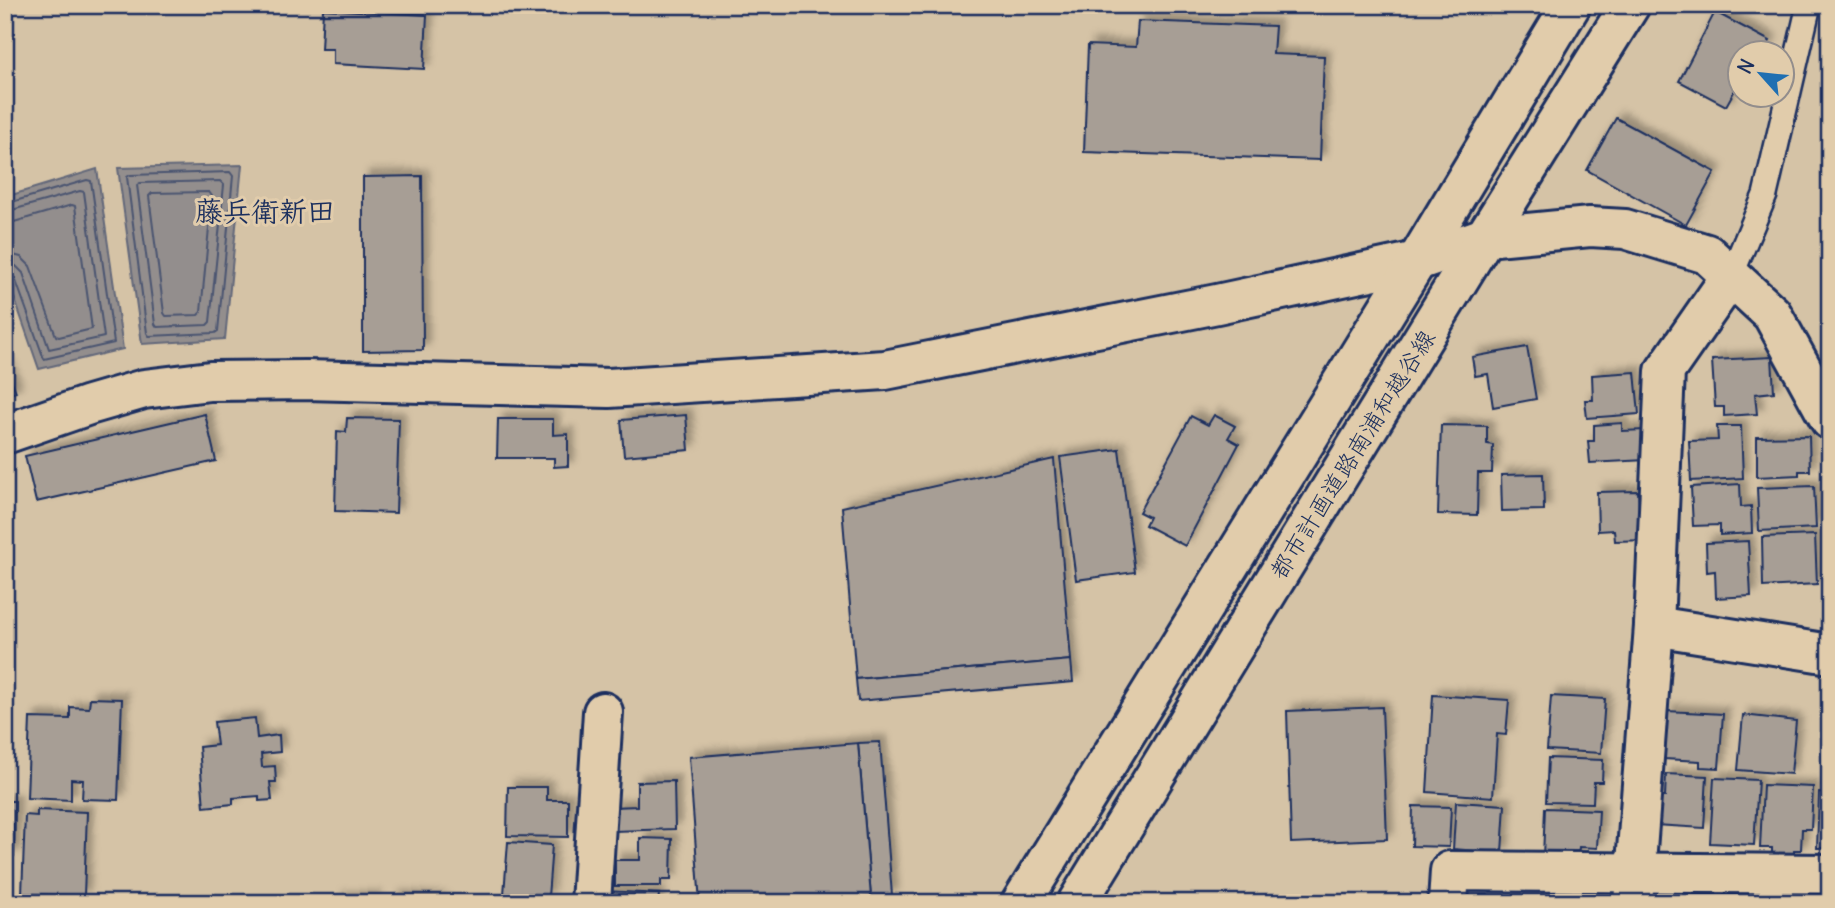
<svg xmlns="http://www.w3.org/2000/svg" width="1835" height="908" viewBox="0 0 1835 908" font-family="Delius,'Klee One',sans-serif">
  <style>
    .water { fill: #938e8d; stroke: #63687a; stroke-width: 2 }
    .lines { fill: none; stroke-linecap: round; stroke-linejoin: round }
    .shore { stroke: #4b5571; stroke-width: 2 }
    .building { fill: #a79e95; stroke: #1b2f5e; stroke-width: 2; filter: url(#shadow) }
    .service-casing { stroke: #1b2f5e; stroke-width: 28 }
    .minor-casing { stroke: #1b2f5e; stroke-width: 44 }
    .tertiary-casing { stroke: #1b2f5e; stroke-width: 44 }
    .service { stroke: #e1ccab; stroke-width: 23 }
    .minor { stroke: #e1ccab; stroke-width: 38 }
    .tertiary { stroke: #e1ccab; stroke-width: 38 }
    .labels { text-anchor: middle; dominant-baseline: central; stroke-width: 6; stroke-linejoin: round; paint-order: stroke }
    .street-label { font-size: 24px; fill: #1b2f5e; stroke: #e1ccab }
    .quarter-label { font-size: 28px; font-weight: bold; fill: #1b2f5e; stroke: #e1ccab }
  </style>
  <defs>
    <filter id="shadow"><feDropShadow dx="6" dy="-6" stdDeviation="3.5" flood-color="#0004"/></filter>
  </defs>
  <rect width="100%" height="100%" fill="#d5c3a6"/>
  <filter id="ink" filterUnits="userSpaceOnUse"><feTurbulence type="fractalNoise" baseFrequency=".0143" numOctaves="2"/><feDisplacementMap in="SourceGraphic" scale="14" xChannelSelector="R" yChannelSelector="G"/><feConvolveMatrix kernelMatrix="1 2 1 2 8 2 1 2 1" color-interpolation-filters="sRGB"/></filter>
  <g filter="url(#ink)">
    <g class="water">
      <polygon points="242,165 225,339 142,344 118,168"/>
      <polygon points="97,169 123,349 39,369 5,271 5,197"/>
    </g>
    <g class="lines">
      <g class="shore">
        <polygon points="230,172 233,176 218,331 215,333 149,336 147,333 127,177 130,175"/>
        <polygon points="220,181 224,185 210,322 207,325 157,327 155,324 137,185 140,183"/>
        <polygon points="209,192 212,196 201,312 198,315 166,316 164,313 149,196 152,193"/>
        <polyline points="5,204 87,180 91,181 114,343 44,359 15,278 11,274 5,273"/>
        <polyline points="5,212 80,191 84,192 104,337 49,349 23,273 16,266 5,264"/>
        <polyline points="5,223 14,222 72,205 75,206 92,329 59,337 56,336 30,266 21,257 5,253"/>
      </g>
    </g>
    <g class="building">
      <polygon points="323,9 427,15 424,69 333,64 333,49 321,49"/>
      <polygon points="1715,12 1770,41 1764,52 1741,52 1741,79 1726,106 1679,81"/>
      <polygon points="1138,21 1275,26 1273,54 1324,56 1320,160 1084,152 1088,45 1136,47"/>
      <polygon points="1616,118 1715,172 1686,225 1587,170"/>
      <polygon points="422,176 423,350 363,351 363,177"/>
      <polygon points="1527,347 1536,399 1493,407 1488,374 1475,376 1472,357"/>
      <polygon points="1772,357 1774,392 1755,394 1757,414 1724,416 1724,407 1715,407 1712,360"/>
      <polygon points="5,363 16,392 5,396"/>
      <polygon points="1635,372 1639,414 1587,418 1585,400 1593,400 1592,375"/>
      <polygon points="205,414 216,461 36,502 25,456"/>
      <polygon points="686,415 689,450 624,456 621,420"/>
      <polygon points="1214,415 1235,426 1228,438 1239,444 1185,546 1145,525 1149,517 1139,512 1191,416 1208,425"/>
      <polygon points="347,418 399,419 396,513 335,511 337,431 346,432"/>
      <polygon points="498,419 553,419 553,435 568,434 568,466 554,467 554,458 497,458"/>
      <polygon points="1622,423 1622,431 1645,430 1646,460 1590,463 1588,441 1594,441 1594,425"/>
      <polygon points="1441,425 1487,426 1487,444 1493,445 1492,473 1478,473 1477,515 1438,514"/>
      <polygon points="1717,426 1741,426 1743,478 1691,481 1689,441 1718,440"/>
      <polygon points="1809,436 1810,471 1799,471 1799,475 1757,477 1757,437"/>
      <polygon points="1119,449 1135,572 1076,580 1060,457"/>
      <polygon points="1054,459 1071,660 856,679 842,507"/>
      <polygon points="1543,474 1544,510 1502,511 1501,475"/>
      <polygon points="1740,484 1741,507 1751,506 1752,533 1720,535 1720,525 1693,526 1691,487"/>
      <polygon points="1814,486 1816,528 1759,531 1757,488"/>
      <polygon points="1638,491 1639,510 1646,509 1648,540 1615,541 1614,530 1598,531 1597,492"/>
      <polygon points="1815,535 1817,584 1763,587 1762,537"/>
      <polygon points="1748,541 1751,596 1716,598 1715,571 1707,572 1706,543"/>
      <polygon points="1071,660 1073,682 858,701 856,679"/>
      <polygon points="1433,695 1509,700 1506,735 1497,734 1493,797 1427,792"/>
      <polygon points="1551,696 1605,699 1601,753 1547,750"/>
      <polygon points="90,698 122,699 118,800 82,799 83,780 71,779 71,800 27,798 30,718 70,719 70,707 89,708"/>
      <polygon points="1382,707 1387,839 1291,843 1287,711"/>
      <polygon points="1667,711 1723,714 1719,768 1700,767 1700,761 1664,759"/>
      <polygon points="1743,715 1796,721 1791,774 1738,770"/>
      <polygon points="255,718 257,738 279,735 280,752 261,754 262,767 275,766 276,782 270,782 272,800 259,801 259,796 233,798 233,804 204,807 199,747 217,745 214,722"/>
      <polygon points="1824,741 1830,741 1830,785 1822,785"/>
      <polygon points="880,742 892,895 871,897 858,743"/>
      <polygon points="858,743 871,897 804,903 700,903 689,757"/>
      <polygon points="1548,758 1603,760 1602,782 1594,782 1593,803 1546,802"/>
      <polygon points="1666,774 1707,776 1704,828 1655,825 1657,797 1665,797"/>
      <polygon points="1714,778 1758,780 1754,845 1710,843"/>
      <polygon points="674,781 675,829 614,831 613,807 637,806 637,782"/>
      <polygon points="1763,785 1813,787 1811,829 1802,829 1801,850 1794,850 1794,855 1772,854 1772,848 1760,848"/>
      <polygon points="508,787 547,787 547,800 568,800 568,837 507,836"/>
      <polygon points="1819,793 1830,794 1830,848 1817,848"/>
      <polygon points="5,801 15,801 14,856 5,856"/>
      <polygon points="1456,802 1505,805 1502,853 1453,849"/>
      <polygon points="1413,806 1451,807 1449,847 1412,846"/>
      <polygon points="1545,808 1599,810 1597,848 1579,847 1578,858 1543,857"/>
      <polygon points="37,810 87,812 84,896 22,894 25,815 37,816"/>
      <polygon points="640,838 672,839 671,880 661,880 661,886 615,886 615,860 640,860"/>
      <polygon points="508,842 552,845 548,897 504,894"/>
      <polygon points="606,891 659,894 658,903 605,903"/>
      <polygon points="1751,892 1752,903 1724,903 1724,893"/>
      <polygon points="395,897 441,900 441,903 394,903"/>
      <rect x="338" y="898" width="37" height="5"/>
      <rect x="1657" y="900" width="48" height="3"/>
    </g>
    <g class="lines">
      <g class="service-casing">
        <polyline id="service" points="1731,276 1765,195 1809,5"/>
      </g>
      <g class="minor-casing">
        <g id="minor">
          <polyline points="1654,626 1830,654"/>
          <polyline points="591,903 603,712"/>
          <polyline points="1448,903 1450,871 1830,874"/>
          <polyline points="1633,903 1654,626 1665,371 1731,276"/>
        </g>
      </g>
      <g class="tertiary-casing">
        <g id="tertiary">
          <polyline points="5,434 89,405 144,389 210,381 306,380 609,388 885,370 1217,304 1417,261 1485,237 1590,227 1625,229 1707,254 1772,314 1830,420"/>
          <polyline points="1021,903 1417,261 1571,5"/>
          <polyline points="1077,903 1485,237 1630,5"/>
        </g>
      </g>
      <use href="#service" class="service"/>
      <use href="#minor" class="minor"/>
      <use href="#tertiary" class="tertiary"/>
    </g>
  </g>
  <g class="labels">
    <g class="street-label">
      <text transform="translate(1352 454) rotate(-58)">都市計画道路南浦和越谷線</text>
    </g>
    <g class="quarter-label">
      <text x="265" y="211">藤兵衛新田</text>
    </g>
  </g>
  <rect width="1835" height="908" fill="none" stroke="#e1ccab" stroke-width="28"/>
  <rect x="14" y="14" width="1807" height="880" fill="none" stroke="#1b2f5e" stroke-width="2.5" filter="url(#ink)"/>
  <g transform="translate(1761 74) rotate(297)"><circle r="33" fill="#e1ccab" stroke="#928d8c" stroke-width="2"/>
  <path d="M0-5L12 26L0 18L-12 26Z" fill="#1f6fb2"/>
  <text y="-10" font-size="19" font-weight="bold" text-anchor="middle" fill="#1b2f5e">N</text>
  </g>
</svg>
